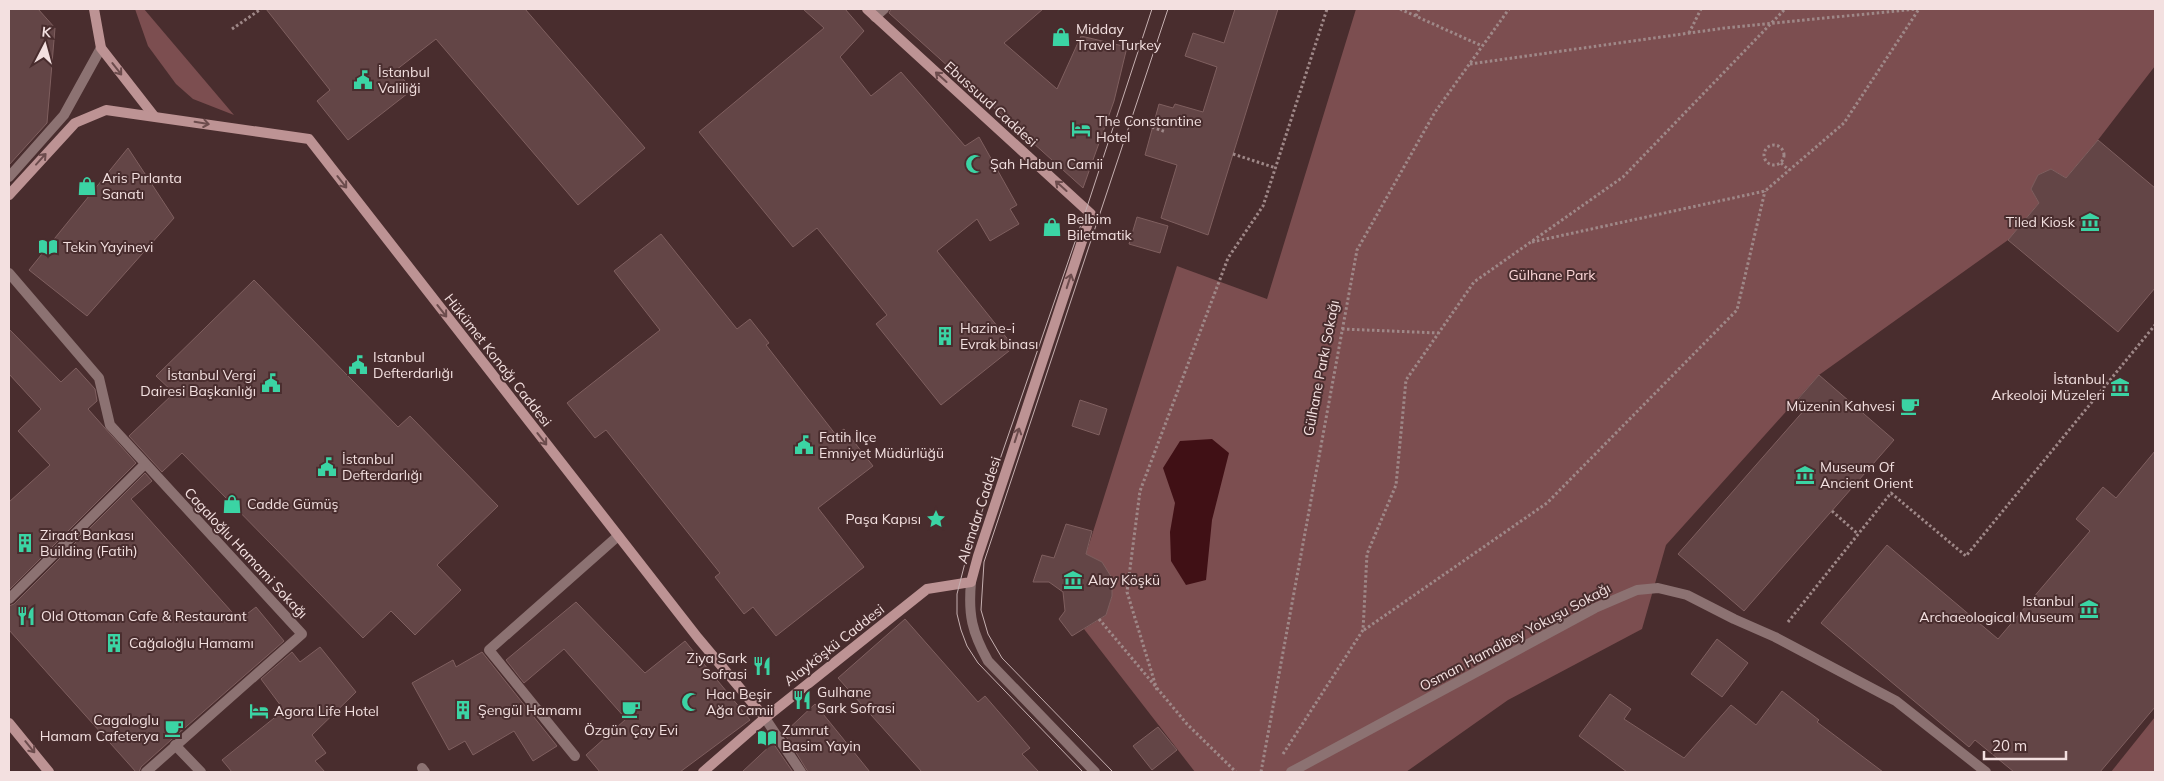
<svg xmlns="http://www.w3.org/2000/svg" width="2164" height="781" viewBox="0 0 2164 781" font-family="Mulish,sans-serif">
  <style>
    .green { fill: #7c4e50 }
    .water { fill: #401015 }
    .building { fill: #634546; stroke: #7f5f5f }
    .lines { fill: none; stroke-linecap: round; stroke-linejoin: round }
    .path { stroke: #9f8888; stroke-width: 3; stroke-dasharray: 2.5 2.5; stroke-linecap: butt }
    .lane { stroke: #8c7272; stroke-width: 10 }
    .street { stroke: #8c7272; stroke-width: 10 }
    .secondary { stroke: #bd9394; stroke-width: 10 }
    .tram { stroke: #c6b0b1; stroke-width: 1 }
    .oneway { stroke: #6c4c4d }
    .labels { text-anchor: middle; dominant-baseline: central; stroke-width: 4; stroke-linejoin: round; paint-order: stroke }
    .poi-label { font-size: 14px; fill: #f3e0e0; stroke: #492d2e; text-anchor: start }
    .street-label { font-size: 14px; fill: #f3e0e0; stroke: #492d2e }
    .park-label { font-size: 14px; fill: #fcd6d7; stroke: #492d2e }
  </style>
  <rect width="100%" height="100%" fill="#492d2e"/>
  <g class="green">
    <polygon points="135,9 144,9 234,115 193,99 176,84 148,46"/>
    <polygon points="1356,9 2155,9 2155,66 2098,140 2066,178 2051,169 2038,175 2031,189 2039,203 2008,240 1819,375 1666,545 1642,629 1508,700 1406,772 1195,772 1084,629 1106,615 1112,596 1102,562 1086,554 1177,266 1267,299"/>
    <polygon points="2155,717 2155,772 2111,772"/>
  </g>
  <polygon class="water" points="1212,439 1229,453 1212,520 1206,580 1186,585 1171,561 1170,532 1175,503 1163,468 1180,441"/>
  <g class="building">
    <polygon points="9,9 38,9 55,28 47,123 9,165"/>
    <polygon points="266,9 525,9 645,148 578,205 436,39 396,70 412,90 348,140 317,101 330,90"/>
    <polygon points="803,9 845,9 864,31 840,57 871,96 901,72 965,146 979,137 1017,205 1010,209 1019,224 990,241 977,219 937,251 1014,347 941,405 876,324 887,315 817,228 793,247 699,132 824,28"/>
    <polygon points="891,9 1043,9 1004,43 1057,89 1081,36 1127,47 1114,101 1083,188 889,13"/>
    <polygon points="1235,9 1278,9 1208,235 1161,218 1177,165 1145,155 1159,104 1173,108 1175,104 1203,112 1217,67 1185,56 1193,33 1224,43"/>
    <polygon points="2098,140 2155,188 2155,288 2118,332 2008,240 2039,203 2031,189 2038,175 2051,169 2066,178"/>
    <polygon points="128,148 174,218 87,316 29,270"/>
    <polygon points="1137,217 1168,226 1160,253 1129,244"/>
    <polygon points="661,234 737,329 750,319 769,343 766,345 836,435 844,429 873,466 818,508 864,567 776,636 753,607 744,614 715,577 720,573 606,430 595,438 567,403 660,330 614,271"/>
    <polygon points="254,280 398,427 410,416 498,506 437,565 461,590 415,635 391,611 363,638 182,453 162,472 129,436 174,393 156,376"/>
    <polygon points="9,329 61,382 76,368 95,389 97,401 88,409 136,463 9,590 9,502 50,465 18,431 41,409 9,374"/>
    <polygon points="1819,375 1894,440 1744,611 1678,554 1806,408 1797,400"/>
    <polygon points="1080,400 1107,409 1099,435 1072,426"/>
    <polygon points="2155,451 2155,707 2100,772 2014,772 1975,740 1969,747 1821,623 1887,545 1998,639 2090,531 2076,519 2103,487 2116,498"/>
    <polygon points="145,473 152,481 131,499 239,620 256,607 284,641 171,740 141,767 139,772 136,772 9,630 9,606 14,604"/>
    <polygon points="1066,524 1092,531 1086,554 1102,562 1112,578 1112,596 1106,615 1072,636 1059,619 1065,611 1063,592 1049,582 1033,582 1042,555 1054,558"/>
    <polygon points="576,602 645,673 685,641 750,720 680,772 600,772 586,755 626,719 564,649 524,683 506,660"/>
    <polygon points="905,619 978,702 985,696 1030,748 1022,754 1039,772 922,772 838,678"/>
    <polygon points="1717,639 1748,663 1722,697 1691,674"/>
    <polygon points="320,647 356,692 312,735 326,753 315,761 325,772 232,772 222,760 284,710 261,679 292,652 300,662"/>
    <polygon points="482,652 557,746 533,761 514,731 473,755 465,741 449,750 412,683 453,660 456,667"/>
    <polygon points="1782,691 1819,720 1817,722 1883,772 1627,772 1579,736 1610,694 1631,709 1624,719 1684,758 1731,705 1756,725"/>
    <polygon points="815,704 870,772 808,772 784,733"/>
    <polygon points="1158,727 1177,750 1152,770 1133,746"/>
    <polygon points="773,743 793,772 742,772"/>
  </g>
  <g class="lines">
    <g class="path">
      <polyline points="1400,9 1482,46"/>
      <polyline points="1416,16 1419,9"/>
      <polyline points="232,29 261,9"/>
      <polyline points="1689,33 1701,9"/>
      <polyline points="1470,64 1725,28 1916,9"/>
      <polyline points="1138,122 1166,132"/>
      <circle cx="1774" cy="155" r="10"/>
      <polyline points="1233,154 1276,168"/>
      <polyline points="1781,163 1789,170"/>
      <polyline points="1532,242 1765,191 1844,123 1919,9"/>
      <polyline points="1342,329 1438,333"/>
      <polyline points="1832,511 1858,534"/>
      <polyline points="1099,619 1187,724 1236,772"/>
      <polyline points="1788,622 1891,493 1966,556 2155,325"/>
      <polyline points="1364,630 1547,503 1737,310 1765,191"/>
      <polyline points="1157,690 1127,592 1140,491 1228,258 1263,206 1327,9"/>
      <polyline points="1283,754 1363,630 1367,554 1396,485 1406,380 1474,282 1623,177 1785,9"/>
      <polyline points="1261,772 1357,250 1435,112 1509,9"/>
    </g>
    <g class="lane">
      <polyline points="422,768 425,772"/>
      <polyline points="1291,772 1595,608 1637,590 1658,588 1687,595 1734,619 1775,637 1896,701 1986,772"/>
    </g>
    <g class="street">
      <polyline points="875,17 884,9"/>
      <polyline points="9,177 64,115 101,48"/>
      <polyline points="9,273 99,378 110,425 302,634 146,772"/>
      <path d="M 971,582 C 968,615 972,632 988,661 L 1095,772"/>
      <polyline points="9,599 145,464"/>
      <polyline points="765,718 801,772"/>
      <polyline points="175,745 201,772"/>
      <polyline points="575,756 489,650 618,536"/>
    </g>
    <g class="secondary">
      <polyline points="94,9 101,48 154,116"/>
      <polyline points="9,195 75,123 106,110 309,139 698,638 765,718"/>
      <polyline points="9,723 49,772"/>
      <polyline points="703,772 765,718 927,589 971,582 978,556 1091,214 867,9"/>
    </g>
    <g class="tram">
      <polyline points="1083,772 978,663 967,646 961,630 957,614 957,594 967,555 1087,207 1152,9"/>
      <polyline points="1113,772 1002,658 988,634 981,610 984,562 1168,9"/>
    </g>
  </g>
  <defs><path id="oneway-shaft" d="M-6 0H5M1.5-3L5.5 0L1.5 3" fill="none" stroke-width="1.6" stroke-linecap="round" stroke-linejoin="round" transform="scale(1.25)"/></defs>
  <g class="oneway">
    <use href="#oneway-shaft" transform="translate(117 69) rotate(52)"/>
    <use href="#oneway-shaft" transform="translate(941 77) rotate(-138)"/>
    <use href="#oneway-shaft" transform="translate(202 123) rotate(9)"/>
    <use href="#oneway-shaft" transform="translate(41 159) rotate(-48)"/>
    <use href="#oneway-shaft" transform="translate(342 182) rotate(52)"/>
    <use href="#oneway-shaft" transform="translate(1061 186) rotate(-138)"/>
    <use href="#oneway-shaft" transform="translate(1069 281) rotate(-72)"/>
    <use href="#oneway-shaft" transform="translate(442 311) rotate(52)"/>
    <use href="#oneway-shaft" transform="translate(1017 435) rotate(-72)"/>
    <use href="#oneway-shaft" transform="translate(542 439) rotate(52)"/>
    <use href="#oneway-shaft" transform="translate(30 747) rotate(51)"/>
  </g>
  <defs>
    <g id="shop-bare" transform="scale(1.5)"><path d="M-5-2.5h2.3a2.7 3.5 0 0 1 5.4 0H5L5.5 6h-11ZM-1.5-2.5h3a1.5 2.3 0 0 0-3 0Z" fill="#3bd4a4" stroke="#492d2e" stroke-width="2.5" paint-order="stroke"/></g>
    <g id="civic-bare" transform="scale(1.5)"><path d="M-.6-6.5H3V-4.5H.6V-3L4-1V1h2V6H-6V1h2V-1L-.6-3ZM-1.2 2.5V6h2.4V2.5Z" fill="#3bd4a4" stroke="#492d2e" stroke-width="2.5" paint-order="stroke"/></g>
    <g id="hotel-bare" transform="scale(1.5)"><path d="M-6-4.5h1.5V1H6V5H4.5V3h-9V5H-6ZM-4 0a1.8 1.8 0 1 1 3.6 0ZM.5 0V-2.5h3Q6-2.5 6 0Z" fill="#3bd4a4" stroke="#492d2e" stroke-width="2.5" paint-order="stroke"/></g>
    <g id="mosque-bare" transform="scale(1.5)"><path d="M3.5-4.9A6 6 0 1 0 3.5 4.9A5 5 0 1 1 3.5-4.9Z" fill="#3bd4a4" stroke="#492d2e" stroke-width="2.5" paint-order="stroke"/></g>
    <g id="museum-bare" transform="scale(1.5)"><path d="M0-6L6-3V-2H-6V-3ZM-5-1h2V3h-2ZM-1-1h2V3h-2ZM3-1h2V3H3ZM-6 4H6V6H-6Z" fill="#3bd4a4" stroke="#492d2e" stroke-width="2.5" paint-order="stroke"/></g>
    <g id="library-bare" transform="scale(1.5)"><path d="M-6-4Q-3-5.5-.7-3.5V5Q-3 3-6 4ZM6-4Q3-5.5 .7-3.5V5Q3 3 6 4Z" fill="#3bd4a4" stroke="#492d2e" stroke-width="2.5" paint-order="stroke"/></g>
    <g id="building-bare" transform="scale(1.5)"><path d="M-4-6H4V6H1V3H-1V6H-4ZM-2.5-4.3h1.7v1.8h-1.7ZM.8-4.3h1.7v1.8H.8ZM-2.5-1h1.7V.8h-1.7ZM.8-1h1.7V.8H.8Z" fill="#3bd4a4" stroke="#492d2e" stroke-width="2.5" paint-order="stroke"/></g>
    <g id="cafe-bare" transform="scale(1.5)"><path d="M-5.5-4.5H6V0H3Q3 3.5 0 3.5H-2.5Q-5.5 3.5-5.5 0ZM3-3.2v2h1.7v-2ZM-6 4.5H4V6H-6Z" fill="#3bd4a4" stroke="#492d2e" stroke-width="2.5" paint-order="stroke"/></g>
    <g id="sight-bare" transform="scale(1.5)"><path d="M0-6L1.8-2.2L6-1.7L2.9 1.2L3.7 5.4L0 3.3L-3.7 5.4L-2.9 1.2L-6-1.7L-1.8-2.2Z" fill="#3bd4a4" stroke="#492d2e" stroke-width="2.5" paint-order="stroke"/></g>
    <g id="restaurant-bare" transform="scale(1.5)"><path d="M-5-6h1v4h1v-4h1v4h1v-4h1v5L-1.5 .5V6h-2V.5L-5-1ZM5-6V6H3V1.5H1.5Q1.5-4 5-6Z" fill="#3bd4a4" stroke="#492d2e" stroke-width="2.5" paint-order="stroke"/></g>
  </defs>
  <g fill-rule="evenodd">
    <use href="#shop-bare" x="1061" y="37"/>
    <use href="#civic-bare" x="363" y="80"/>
    <use href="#hotel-bare" x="1081" y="129"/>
    <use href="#mosque-bare" x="975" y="164"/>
    <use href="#shop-bare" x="87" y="186"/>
    <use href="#museum-bare" x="2090" y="222"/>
    <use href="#shop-bare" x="1052" y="227"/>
    <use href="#library-bare" x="48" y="247"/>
    <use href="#building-bare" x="945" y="336"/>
    <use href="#civic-bare" x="358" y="365"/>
    <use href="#civic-bare" x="271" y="383"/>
    <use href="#museum-bare" x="2120" y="387"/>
    <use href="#cafe-bare" x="1910" y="406"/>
    <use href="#civic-bare" x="804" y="445"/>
    <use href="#civic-bare" x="327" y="467"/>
    <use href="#museum-bare" x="1805" y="475"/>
    <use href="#shop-bare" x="232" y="504"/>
    <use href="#sight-bare" x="936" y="519"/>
    <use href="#building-bare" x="25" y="543"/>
    <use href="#museum-bare" x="1073" y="580"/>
    <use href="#museum-bare" x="2089" y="609"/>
    <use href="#restaurant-bare" x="26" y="616"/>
    <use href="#building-bare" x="114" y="643"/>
    <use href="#restaurant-bare" x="762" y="666"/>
    <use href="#restaurant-bare" x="802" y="700"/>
    <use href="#mosque-bare" x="691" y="702"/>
    <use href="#cafe-bare" x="631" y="709"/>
    <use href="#building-bare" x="463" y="710"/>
    <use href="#hotel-bare" x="259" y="711"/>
    <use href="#cafe-bare" x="174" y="728"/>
    <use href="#library-bare" x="767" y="738"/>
  </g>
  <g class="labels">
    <g class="poi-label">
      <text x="1076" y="29">Midday<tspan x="1076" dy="16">Travel Turkey</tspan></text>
      <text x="378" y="72">İstanbul<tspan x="378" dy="16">Valiliği</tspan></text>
      <text x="1096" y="121">The Constantine<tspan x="1096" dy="16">Hotel</tspan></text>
      <text x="990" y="164">Şah Habun Camii</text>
      <text x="102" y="178">Aris Pırlanta<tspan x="102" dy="16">Sanatı</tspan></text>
      <text x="1067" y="219">Belbim<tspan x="1067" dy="16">Biletmatik</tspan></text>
      <text x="2075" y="222" text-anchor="end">Tiled Kiosk</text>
      <text x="63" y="247">Tekin Yayinevi</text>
      <text x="960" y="328">Hazine-i<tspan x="960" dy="16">Evrak binası</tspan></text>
      <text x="373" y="357">Istanbul<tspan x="373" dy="16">Defterdarlığı</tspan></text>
      <text x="256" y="375" text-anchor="end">İstanbul Vergi<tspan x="256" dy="16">Dairesi Başkanlığı</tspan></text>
      <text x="2105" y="379" text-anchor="end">İstanbul<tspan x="2105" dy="16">Arkeoloji Müzeleri</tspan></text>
      <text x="1895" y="406" text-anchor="end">Müzenin Kahvesi</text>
      <text x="819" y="437">Fatih İlçe<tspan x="819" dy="16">Emniyet Müdürlüğü</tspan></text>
      <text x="342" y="459">İstanbul<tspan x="342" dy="16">Defterdarlığı</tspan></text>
      <text x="1820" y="467">Museum Of<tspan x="1820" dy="16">Ancient Orient</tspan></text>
      <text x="247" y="504">Cadde Gümüş</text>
      <text x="921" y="519" text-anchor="end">Paşa Kapısı</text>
      <text x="40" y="535">Ziraat Bankası<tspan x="40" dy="16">Building (Fatih)</tspan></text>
      <text x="1088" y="580">Alay Köşkü</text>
      <text x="2074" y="601" text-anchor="end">Istanbul<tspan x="2074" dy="16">Archaeological Museum</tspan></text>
      <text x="41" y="616">Old Ottoman Cafe &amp; Restaurant</text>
      <text x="129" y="643">Cağaloğlu Hamamı</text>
      <text x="747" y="658" text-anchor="end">Ziya Sark<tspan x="747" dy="16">Sofrasi</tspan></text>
      <text x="817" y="692">Gulhane<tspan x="817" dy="16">Sark Sofrasi</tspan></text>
      <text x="706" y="694">Hacı Beşir<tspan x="706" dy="16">Ağa Camii</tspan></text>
      <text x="478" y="710">Şengül Hamamı</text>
      <text x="274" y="711">Agora Life Hotel</text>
      <text x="159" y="720" text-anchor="end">Cagaloglu<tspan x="159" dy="16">Hamam Cafeterya</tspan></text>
      <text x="631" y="730" text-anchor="middle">Özgün Çay Evi</text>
      <text x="782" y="730">Zumrut<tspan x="782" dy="16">Basim Yayin</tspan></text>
    </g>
    <g class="street-label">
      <text transform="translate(991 104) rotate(42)">Ebussuud Caddesi</text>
      <text transform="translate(498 360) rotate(52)">Hükümet Konağı Caddesi</text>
      <text transform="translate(1321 368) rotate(-79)">Gülhane Parkı Sokağı</text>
      <text transform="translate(979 510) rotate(-72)">Alemdar Caddesi</text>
      <text transform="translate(246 553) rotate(47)">Cagaloğlu Hamami Sokağı</text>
      <text transform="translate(1515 637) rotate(-28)">Osman Hamdibey Yokuşu Sokağı</text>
      <text transform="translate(834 645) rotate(-38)">Alayköşkü Caddesi</text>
    </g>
    <g class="park-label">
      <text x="1552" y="275">Gülhane Park</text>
    </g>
  </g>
  <rect width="2164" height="781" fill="none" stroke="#f3e0e0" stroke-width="20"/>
  <g transform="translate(45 45) rotate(6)" stroke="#492d2e" stroke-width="4" paint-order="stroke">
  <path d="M0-4L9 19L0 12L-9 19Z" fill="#f3e0e0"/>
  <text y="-8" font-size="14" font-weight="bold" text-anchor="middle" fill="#f3e0e0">K</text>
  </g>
  <path d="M1984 751v8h82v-8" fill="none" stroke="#f3e0e0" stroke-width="2.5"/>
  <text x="1992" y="751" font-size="15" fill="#f3e0e0" stroke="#492d2e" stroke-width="4" paint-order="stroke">20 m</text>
</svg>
